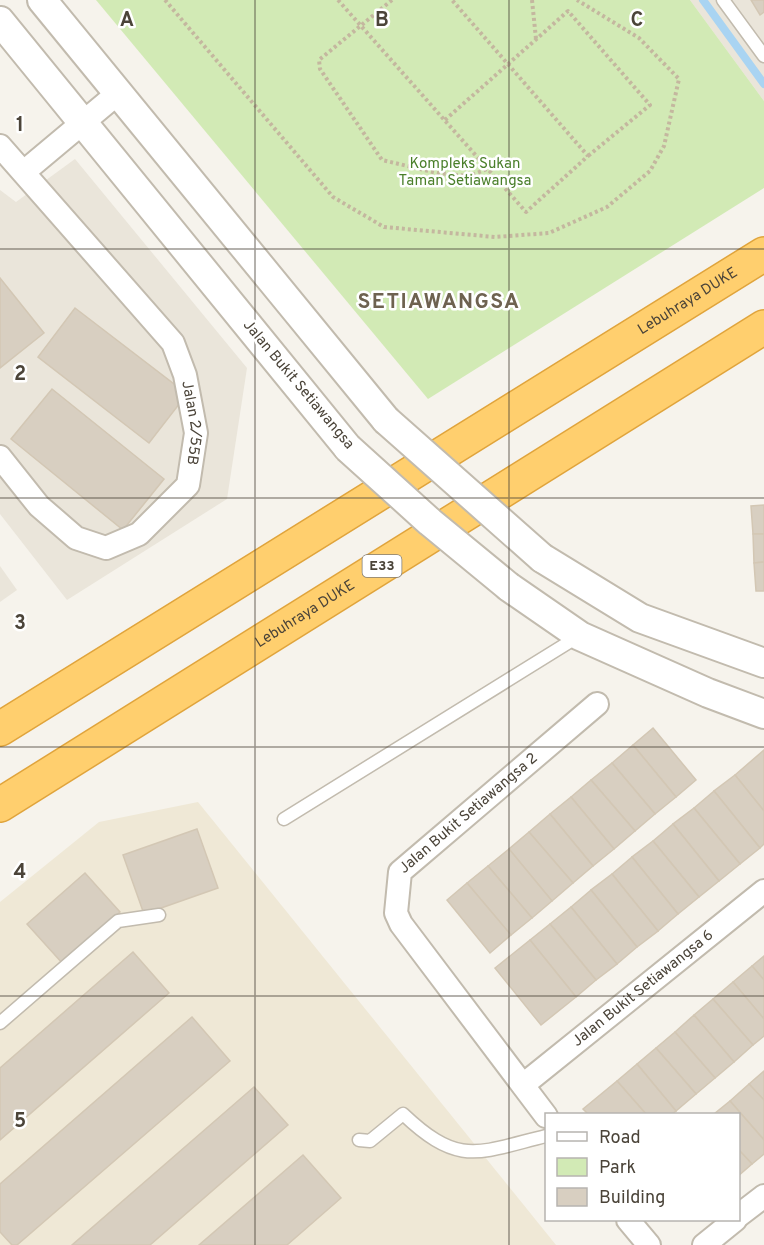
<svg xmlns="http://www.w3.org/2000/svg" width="764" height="1245" viewBox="0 0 764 1245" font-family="Overpass,sans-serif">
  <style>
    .residential { fill: #eae5da }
    .education { fill: #efe8d6 }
    .green { fill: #d2eab5 }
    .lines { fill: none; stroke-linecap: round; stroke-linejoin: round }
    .stream { stroke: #a9d4f2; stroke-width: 8 }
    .building { fill: #d8cfc1; stroke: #d3c7b4; stroke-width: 1.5 }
    .service-casing { stroke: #c2bbae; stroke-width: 15 }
    .minor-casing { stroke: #c2bbae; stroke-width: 26 }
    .tertiary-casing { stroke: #c2bbae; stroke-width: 32 }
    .motorway-casing { stroke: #e0a43c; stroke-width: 36 }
    .path { stroke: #c4b79f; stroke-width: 4; stroke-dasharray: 3 3; stroke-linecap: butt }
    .service { stroke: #fff; stroke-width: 12 }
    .minor { stroke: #fff; stroke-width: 22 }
    .tertiary { stroke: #fff; stroke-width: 28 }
    .motorway { stroke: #ffcf6e; stroke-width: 33 }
    .tertiary-bridge-casing { stroke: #c2bbae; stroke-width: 32; stroke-linecap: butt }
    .tertiary-bridge { stroke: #fff; stroke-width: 28 }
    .grid { fill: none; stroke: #4b4439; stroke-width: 1.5; stroke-opacity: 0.55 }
    .labels { text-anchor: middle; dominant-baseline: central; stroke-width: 5; stroke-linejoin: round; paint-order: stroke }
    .shield { fill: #fff; stroke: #817c74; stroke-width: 1.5 }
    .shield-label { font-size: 14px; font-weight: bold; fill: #4b4439 }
    .park-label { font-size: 15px; fill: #4a7f2a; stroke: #fff }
    .street-label { font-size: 15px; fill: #4b4439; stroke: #fff }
    .district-label { font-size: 21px; font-weight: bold; letter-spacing: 1.5px; fill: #6e6250; stroke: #fff }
    .grid-label { font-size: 20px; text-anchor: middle; font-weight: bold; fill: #4b4439; stroke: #fff; stroke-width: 5; stroke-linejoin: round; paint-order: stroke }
  </style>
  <rect width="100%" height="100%" fill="#f6f3ec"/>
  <g class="residential">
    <polygon points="690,0 764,0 764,101"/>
    <polygon points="75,159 247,368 227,499 67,600 0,514 0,190 16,202"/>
    <polygon points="0,566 17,590 0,602"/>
  </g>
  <polygon class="education" points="198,802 556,1245 0,1245 0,902 99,822"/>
  <polygon class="green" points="96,0 690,0 764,101 764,188 428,399"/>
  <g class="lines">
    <polyline class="stream" points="703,0 764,84"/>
  </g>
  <g class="building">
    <polygon points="751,0 764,0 764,12 760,15"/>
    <polygon points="0,278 44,333 0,368"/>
    <polygon points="75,308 187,394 149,443 38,357"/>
    <polygon points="52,389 164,479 123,530 11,439"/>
    <polygon points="764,505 764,534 753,534 751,506"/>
    <polygon points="753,534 764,534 764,562 754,563"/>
    <polygon points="764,562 764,591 756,591 754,563"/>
    <polygon points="653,728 696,780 676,797 633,745"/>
    <polygon points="633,745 676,797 655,814 612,763"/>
    <polygon points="764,750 764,811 735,775"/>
    <polygon points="612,763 655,814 635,831 591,780"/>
    <polygon points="735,775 764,811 764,844 760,848 714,791"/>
    <polygon points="591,780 635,831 614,849 571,797"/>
    <polygon points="714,791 760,848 740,864 694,808"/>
    <polygon points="571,797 614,849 593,866 550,814"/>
    <polygon points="694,808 740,864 719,881 673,824"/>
    <polygon points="550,814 593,866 573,883 529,832"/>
    <polygon points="673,824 719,881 699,897 653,841"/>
    <polygon points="197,829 218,888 144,914 123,855"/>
    <polygon points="529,832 573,883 552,901 509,849"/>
    <polygon points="653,841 699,897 678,914 632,857"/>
    <polygon points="509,849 552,901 532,918 488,866"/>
    <polygon points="632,857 678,914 658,931 612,874"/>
    <polygon points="488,866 532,918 511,935 467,883"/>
    <polygon points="85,873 120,912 63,964 27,924"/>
    <polygon points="612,874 658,931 637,947 591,890"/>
    <polygon points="467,883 511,935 490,953 447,900"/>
    <polygon points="591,890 637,947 617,964 571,907"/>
    <polygon points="571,907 617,964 596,980 550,924"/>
    <polygon points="550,924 596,980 576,997 530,940"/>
    <polygon points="530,940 576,997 541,1025 495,968"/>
    <polygon points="133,952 169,993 0,1140 0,1068"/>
    <polygon points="764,956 764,980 752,966"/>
    <polygon points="752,966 764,980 764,1019 733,982"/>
    <polygon points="733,982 764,1019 764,1036 753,1045 713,999"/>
    <polygon points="713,999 753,1045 734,1062 694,1015"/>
    <polygon points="694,1015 734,1062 715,1078 675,1032"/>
    <polygon points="192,1017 230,1061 17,1245 12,1245 0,1232 0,1184"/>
    <polygon points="675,1032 715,1078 696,1094 656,1048"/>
    <polygon points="656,1048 696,1094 676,1111 637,1064"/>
    <polygon points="637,1064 676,1111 672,1114 646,1114 617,1081"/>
    <polygon points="764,1071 764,1100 749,1084"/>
    <polygon points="617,1081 646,1114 588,1114 583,1109"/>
    <polygon points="749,1084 764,1100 764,1140 730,1101"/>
    <polygon points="254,1087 288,1125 150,1245 72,1245"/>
    <polygon points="730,1101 764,1140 764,1154 752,1164 738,1149 738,1114 714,1114"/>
    <polygon points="738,1149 752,1164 738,1176"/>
    <polygon points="303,1155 341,1198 287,1245 199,1245"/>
  </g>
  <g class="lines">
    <g class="service-casing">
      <g id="service">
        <polyline points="723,0 764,56"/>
        <polyline points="284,819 579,636"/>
        <polyline points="0,1023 118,921 159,915"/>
        <path d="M 359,1140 L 370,1141 L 403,1114 C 459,1167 477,1153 546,1136"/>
      </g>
    </g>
    <g class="minor-casing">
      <g id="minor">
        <path id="s1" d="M 0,146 L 173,343 L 185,375 L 196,433 L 188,485 L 139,534 L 106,548 L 76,538 L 39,506 L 0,457"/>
        <polyline points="25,171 117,94"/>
        <path id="s2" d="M 523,1085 L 764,891"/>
        <path id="s3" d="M 546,1116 L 401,924 L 396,913 L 400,872 L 597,704"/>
        <polyline points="738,1216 764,1196"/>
        <polyline points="628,1220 649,1245"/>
        <polyline points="704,1245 735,1220"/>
      </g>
    </g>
    <g class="tertiary-casing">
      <g id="tertiary">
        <polyline points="42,0 386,420"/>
        <polyline points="0,21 348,448"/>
        <polyline points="542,558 640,618 764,663"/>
        <polyline points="509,587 580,636 708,693 764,714"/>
      </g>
    </g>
    <g class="motorway-casing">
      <g id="motorway">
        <path id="s4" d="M 0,729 L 764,254"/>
        <path id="s5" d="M 0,805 L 764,327"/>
      </g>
    </g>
    <g class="path">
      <polyline points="165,0 333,197 384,227 495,237 549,233 607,207 650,171 664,146 679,79 639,38 577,0"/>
      <polyline points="338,0 526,212 588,156 452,0"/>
      <polyline points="392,0 319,60 320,69 382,160 437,173 469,176 487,169"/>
      <polyline points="532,0 536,39"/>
      <polyline points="445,120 568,11 650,105 588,156"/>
    </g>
    <use href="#service" class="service"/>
    <use href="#minor" class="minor"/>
    <use href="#tertiary" class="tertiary"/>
    <use href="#motorway" class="motorway"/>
    <g class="tertiary-bridge-casing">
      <g id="tertiary-bridge">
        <polyline points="386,420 542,558"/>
        <polyline points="348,448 430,522 509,587"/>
      </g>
    </g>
    <use href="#tertiary-bridge" class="tertiary-bridge"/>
  </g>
  <path class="grid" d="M 255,0 L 255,1245M 509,0 L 509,1245M 0,249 L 764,249M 0,498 L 764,498M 0,747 L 764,747M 0,996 L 764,996"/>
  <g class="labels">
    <rect class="shield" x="362.5" y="555" width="39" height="22" rx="4.5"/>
    <g class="shield-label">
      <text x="382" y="566">E33</text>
    </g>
    <g class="park-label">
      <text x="465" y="164">Kompleks Sukan<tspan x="465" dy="17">Taman Setiawangsa</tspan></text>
    </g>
    <g class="street-label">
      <text stroke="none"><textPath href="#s4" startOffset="810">Lebuhraya DUKE</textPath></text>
      <text transform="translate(298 385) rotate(50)">Jalan Bukit Setiawangsa</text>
      <text stroke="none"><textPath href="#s1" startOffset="345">Jalan 2/55B</textPath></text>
      <text stroke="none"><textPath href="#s5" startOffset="360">Lebuhraya DUKE</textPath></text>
      <text stroke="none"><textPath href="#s3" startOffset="384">Jalan Bukit Setiawangsa 2</textPath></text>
      <text stroke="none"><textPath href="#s2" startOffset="154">Jalan Bukit Setiawangsa 6</textPath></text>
    </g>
    <g class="district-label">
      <text x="439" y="302">SETIAWANGSA</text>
    </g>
  </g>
  <g class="grid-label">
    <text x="127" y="26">A</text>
    <text x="382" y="26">B</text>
    <text x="637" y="26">C</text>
    <text x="20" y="131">1</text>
    <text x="20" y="380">2</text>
    <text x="20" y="629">3</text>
    <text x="20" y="878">4</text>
    <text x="20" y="1127">5</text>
  </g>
  <rect x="545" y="1113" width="195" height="108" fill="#ffffff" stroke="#b7b4b0" stroke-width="1.5"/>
  <rect x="557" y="1132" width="30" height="9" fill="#ffffff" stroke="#b7b4b0" stroke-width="1.5"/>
  <text x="599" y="1143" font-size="18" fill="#4b4439">Road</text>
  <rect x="557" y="1158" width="30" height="18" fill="#d2eab5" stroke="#b7b4b0" stroke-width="1.5"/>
  <text x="599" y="1173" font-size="18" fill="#4b4439">Park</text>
  <rect x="557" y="1188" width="30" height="18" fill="#d8cfc1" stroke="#b7b4b0" stroke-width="1.5"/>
  <text x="599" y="1203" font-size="18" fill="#4b4439">Building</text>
</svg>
